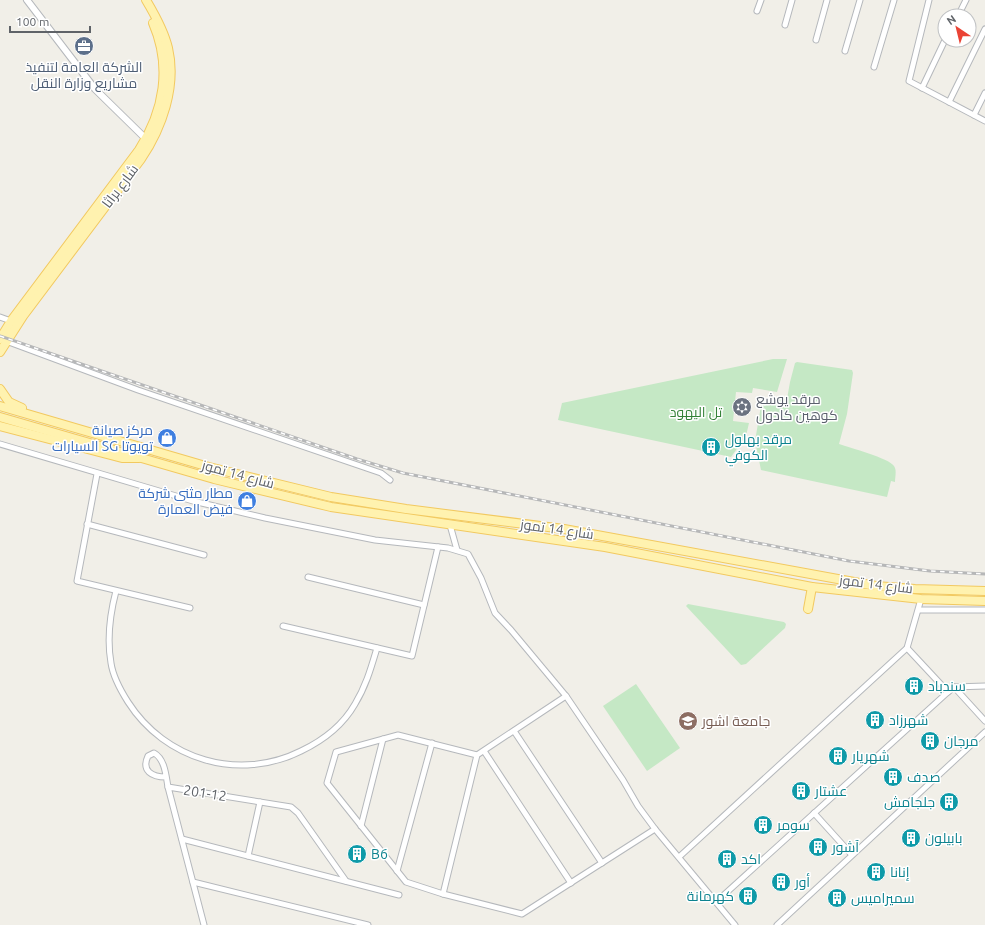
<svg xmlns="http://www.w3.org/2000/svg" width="985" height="925" viewBox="0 0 985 925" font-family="Ubuntu,Cairo,sans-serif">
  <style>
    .green { fill: #c5e8c5 }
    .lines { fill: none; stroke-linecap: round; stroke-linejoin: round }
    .minor-casing { stroke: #b5b8bc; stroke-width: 7 }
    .tertiary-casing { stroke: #b5b8bc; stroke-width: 8 }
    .primary-casing { stroke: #f2c960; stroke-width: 10 }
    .minor { stroke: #fff; stroke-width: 5 }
    .tertiary { stroke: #fff; stroke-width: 6 }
    .primary { stroke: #fff2af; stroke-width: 8 }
    .rail-casing { stroke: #b6b7b8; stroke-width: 3 }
    .rail { stroke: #fff; stroke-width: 1.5; stroke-dasharray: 4.5; stroke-linecap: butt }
    .labels { text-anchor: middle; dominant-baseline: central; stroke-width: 3; stroke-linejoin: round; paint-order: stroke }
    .service-label { font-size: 14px; fill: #4e5e75; stroke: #fff }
    .street-label { font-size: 14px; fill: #5f6368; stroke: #fff }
    .worship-label { font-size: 14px; fill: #5b616d; stroke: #fff; text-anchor: start }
    .park-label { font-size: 14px; fill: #348238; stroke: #fff }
    .shop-label { font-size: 14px; fill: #366cbe; stroke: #fff; text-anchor: end }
    .culture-label { font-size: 14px; fill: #0d838f; stroke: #fff; text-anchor: start }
    .education-label { font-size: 14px; fill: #785e54; stroke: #fff; text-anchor: start }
  </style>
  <rect width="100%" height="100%" fill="#f1efe8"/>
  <g class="green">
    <polygon points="773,359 787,359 777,392 753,388 752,393 736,392 733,421 749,423 746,436 731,457 558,420 562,403"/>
    <path d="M 797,362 L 852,370 L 853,373 L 847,414 L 839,444 C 850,448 889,458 894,466 C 897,470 895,477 895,482 L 891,481 L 887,497 L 761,470 L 755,441 L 762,400 L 765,398 L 787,399 L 790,382 L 795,363 Z"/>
    <polygon points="688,604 784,622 786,624 785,628 746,664 741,665 686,606"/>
    <polygon points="636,684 680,748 647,771 603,706"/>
  </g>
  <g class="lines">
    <g class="minor-casing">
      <g id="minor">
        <polyline points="929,0 909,81 985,121"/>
        <polyline points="757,11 761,0"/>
        <polyline points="958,16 966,0"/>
        <polyline points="785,25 792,0"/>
        <polyline points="816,40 827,0"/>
        <polyline points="845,51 860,0"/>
        <polyline points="874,67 894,0"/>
        <polyline points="922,88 945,40"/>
        <polyline points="949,102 985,29"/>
        <polyline points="974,115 985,93"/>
        <polyline points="0,317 11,321"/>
        <polyline points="6,341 138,390 381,473 390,480"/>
        <polyline points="0,444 193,501 265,518 375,540 448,548 468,554 481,578 495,613 511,630 566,696 623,780 638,806 655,829 735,925"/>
        <polyline points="97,474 77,581 190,608"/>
        <polyline points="87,524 204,555"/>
        <polyline points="450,525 457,550"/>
        <polyline points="308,577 424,605"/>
        <path d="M 116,591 C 110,614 107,640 111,663 C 113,677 121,691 128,702 C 165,760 239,782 301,751 C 322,741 343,725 355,704 C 366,686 371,668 377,648"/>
        <polyline points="919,610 985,610"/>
        <polyline points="283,626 412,656 438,547"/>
        <polyline points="954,687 985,686"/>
        <polyline points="948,692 954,687 985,721"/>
        <polyline points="514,731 602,863"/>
        <polyline points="484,751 571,883"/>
        <polyline points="477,755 398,735 336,752 327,783 406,882 443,894 522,914 655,829"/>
        <path d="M 166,777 C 152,777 141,771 148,756 L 154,753 C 165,759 166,776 168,787"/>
        <polyline points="814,813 852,855"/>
        <polyline points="361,826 383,739"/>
        <polyline points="182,839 399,895"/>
        <polyline points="248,856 260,802"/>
        <polyline points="679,857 907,648 921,599"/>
        <polyline points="397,871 432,743"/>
        <polyline points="193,882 368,925"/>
        <polyline points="443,894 477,755 566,696"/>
        <polyline points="716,902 948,692 907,648"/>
        <polyline points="204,925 168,787 291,807 298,813 346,881"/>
        <polyline points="777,925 985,732"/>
      </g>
    </g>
    <g class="tertiary-casing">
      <polyline id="tertiary" points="27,0 95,89 146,139"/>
    </g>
    <g class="primary-casing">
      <g id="primary">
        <path d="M 0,339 L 11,321 L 139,150 C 164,111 172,67 153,23"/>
        <path d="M 0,352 L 23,316 L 141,159 C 162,128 177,86 168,48 C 164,31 155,15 146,0"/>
        <polyline points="0,389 9,402 22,408"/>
        <polyline points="0,406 209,467 331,497 406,509 564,529 876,586 915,589 985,591"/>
        <polyline points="0,417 214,479 331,507 605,547 812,587 921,599 985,601"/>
        <polyline points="0,426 122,458 139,458"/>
        <polyline points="808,609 812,587"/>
      </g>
    </g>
    <use href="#minor" class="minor"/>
    <use href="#tertiary" class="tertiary"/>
    <use href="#primary" class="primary"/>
    <g class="rail-casing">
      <polyline id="rail" points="0,336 357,459 403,473 849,561 930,571 985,574"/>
    </g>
    <use href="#rail" class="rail"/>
  </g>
  <defs>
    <g id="office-disc" transform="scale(1)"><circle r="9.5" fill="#5c6f8a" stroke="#fff"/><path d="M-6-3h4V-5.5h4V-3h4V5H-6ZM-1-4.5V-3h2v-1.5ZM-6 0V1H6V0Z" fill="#fff"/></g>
    <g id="synagogue-disc" transform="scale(1)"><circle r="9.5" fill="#6b7280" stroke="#fff"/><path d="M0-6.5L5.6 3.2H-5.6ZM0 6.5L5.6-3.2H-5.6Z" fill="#fff"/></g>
    <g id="shop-disc" transform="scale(1)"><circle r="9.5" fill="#3f7fe0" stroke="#fff"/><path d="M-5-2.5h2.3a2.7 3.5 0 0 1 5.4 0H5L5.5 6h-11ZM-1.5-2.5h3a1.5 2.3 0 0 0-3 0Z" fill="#fff"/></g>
    <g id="building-disc" transform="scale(1)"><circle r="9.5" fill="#0f9aa8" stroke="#fff"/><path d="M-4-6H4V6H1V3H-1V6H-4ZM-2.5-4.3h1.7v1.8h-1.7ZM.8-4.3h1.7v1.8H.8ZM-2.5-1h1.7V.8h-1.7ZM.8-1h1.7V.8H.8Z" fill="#fff"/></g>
    <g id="university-disc" transform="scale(1)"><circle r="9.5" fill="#8d6e63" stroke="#fff"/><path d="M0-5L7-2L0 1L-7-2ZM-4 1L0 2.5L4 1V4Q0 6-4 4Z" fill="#fff"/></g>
  </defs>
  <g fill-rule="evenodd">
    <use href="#office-disc" x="84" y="46"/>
    <use href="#synagogue-disc" x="742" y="407"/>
    <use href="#shop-disc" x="167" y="438"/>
    <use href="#building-disc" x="711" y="447"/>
    <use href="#shop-disc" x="247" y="501"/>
    <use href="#building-disc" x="914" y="686"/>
    <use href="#building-disc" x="875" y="720"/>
    <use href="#university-disc" x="688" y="721"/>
    <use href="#building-disc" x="930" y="741"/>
    <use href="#building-disc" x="838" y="756"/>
    <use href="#building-disc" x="893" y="777"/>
    <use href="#building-disc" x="801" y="791"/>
    <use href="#building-disc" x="949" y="802"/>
    <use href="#building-disc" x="763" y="825"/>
    <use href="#building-disc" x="911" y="838"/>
    <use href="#building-disc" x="818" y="847"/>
    <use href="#building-disc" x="357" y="854"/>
    <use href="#building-disc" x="727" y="859"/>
    <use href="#building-disc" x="876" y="872"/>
    <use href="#building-disc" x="781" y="882"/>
    <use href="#building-disc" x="748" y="896"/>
    <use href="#building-disc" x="837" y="898"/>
  </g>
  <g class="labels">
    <g class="service-label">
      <text x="84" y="67">الشركة العامة لتنفيذ<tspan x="84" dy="16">مشاريع وزارة النقل</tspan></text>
    </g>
    <g class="street-label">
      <text transform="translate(120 186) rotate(-53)">شارع براثا</text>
      <text transform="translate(238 474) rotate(15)">شارع 14 تموز</text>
      <text transform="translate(557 529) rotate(8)">شارع 14 تموز</text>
      <text transform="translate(876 584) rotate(7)">شارع 14 تموز</text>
      <text transform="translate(205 793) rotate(9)">201-12</text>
    </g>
    <g class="worship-label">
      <text x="756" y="399">مرقد يوشع<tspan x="756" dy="16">كوهين كادول</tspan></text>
    </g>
    <g class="park-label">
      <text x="696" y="412">تل اليهود</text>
    </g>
    <g class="shop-label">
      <text x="153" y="430">مركز صيانة<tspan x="153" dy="16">السيارات SG تويوتا</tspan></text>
      <text x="233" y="493">مطار مثنى شركة<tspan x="233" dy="16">فيض العمارة</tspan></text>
    </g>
    <g class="culture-label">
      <text x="725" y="439">مرقد بهلول<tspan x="725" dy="16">الكوفي</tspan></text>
      <text x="928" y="686">سندباد</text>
      <text x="889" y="720">شهرزاد</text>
      <text x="944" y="741">مرجان</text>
      <text x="852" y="756">شهريار</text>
      <text x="907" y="777">صدف</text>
      <text x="815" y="791">عشتار</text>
      <text x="935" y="802" text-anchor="end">جلجامش</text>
      <text x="777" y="825">سومر</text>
      <text x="925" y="838">بابيلون</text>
      <text x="832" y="847">آشور</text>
      <text x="371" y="854">B6</text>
      <text x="741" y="859">اكد</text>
      <text x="890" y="872">إنانا</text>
      <text x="795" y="882">أور</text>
      <text x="734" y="896" text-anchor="end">كهرمانة</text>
      <text x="851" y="898">سميراميس</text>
    </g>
    <g class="education-label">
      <text x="702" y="721">جامعة اشور</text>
    </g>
  </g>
  <g transform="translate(957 28) rotate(325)"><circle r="19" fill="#ffffff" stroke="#bfc1c3"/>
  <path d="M0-3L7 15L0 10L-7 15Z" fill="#ea4335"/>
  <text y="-6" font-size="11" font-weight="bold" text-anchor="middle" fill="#5f6368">N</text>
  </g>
  <path d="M10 26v6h80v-6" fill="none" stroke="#5f6368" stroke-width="2"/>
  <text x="16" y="26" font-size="12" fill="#5f6368" stroke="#ffffff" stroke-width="3" paint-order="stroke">100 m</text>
</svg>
